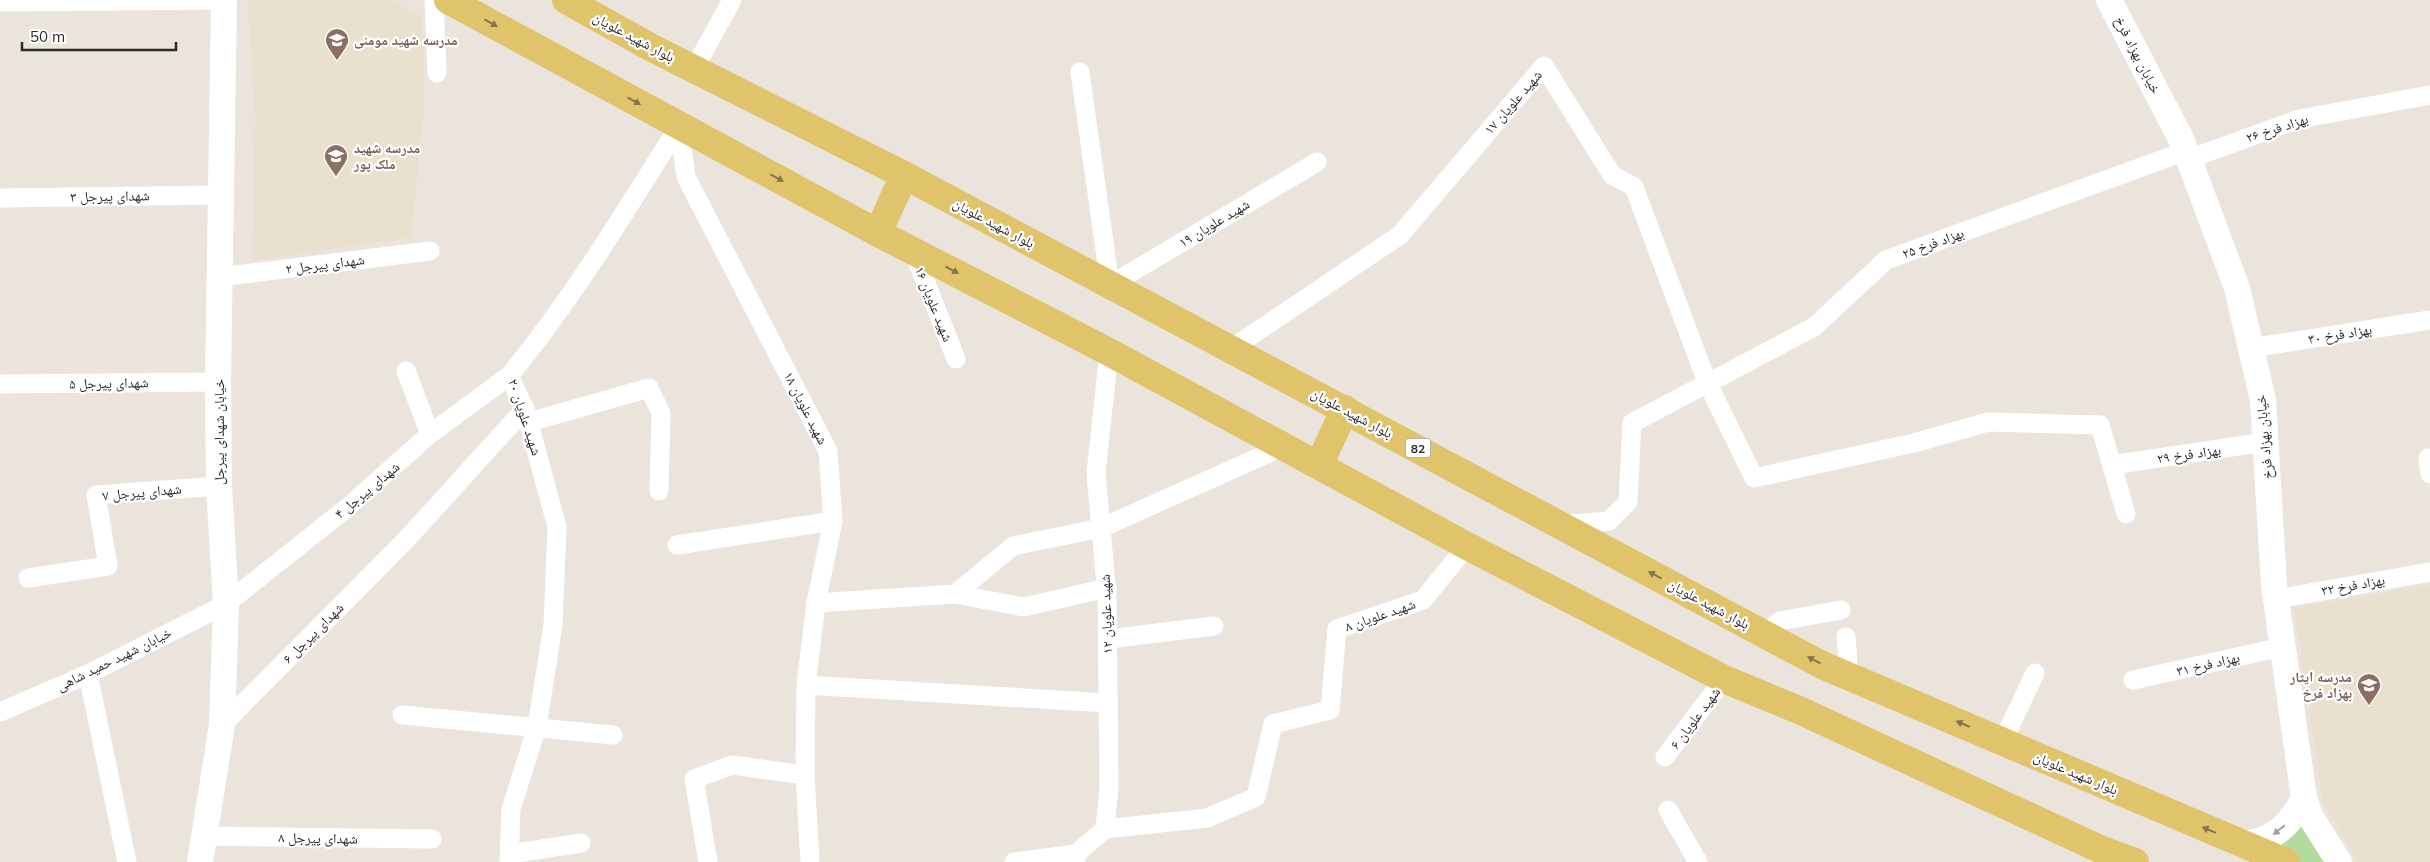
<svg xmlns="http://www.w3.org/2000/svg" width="2430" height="862" viewBox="0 0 2430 862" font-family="Mulish,'Noto Naskh Arabic',sans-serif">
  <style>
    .education { fill: #e9e0ce }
    .green { fill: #b3da9f }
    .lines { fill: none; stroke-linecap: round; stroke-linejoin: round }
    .street { stroke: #fff; stroke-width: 19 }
    .secondary { stroke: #fff; stroke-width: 26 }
    .primary { stroke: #e0c46b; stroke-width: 28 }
    .oneway { fill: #84764a }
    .oneway2 { fill: #9f9f9f }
    .labels { text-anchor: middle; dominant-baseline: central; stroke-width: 4.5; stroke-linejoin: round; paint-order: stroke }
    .shield { fill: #fff; stroke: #696969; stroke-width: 1 }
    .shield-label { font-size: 12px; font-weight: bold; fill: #292929 }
    .street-label { font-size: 14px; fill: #292929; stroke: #fff }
    .education-label { font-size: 14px; font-weight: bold; fill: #785e54; stroke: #fff; text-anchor: start }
  </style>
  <rect width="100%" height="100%" fill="#eae4dd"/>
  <g class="education">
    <polygon points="248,0 391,0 422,17 424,106 411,237 253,261 255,117"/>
    <polygon points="2430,585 2430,862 2358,862 2323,803 2294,608"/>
  </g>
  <polygon class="green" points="2298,810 2338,862 2287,862 2257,843"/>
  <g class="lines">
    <g class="street">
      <polyline points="434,0 437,73"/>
      <polyline points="0,2 224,0"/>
      <polyline points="694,69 732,0"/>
      <polyline points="1080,72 1110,285 1317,162"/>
      <polyline points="679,126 686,177 828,451 833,521 816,603 806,685 805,775 810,862"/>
      <polyline points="2189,159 2299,119 2430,95"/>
      <polyline points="0,198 220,195"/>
      <polyline points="913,250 956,359"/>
      <polyline points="220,277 430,251"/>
      <polyline points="2251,348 2430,320"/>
      <polyline points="1231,349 1400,235 1544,66 1612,175 1634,187 1707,382 1754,478 1914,443 1988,422 2100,425 2126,514"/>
      <polyline points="406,371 430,434"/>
      <polyline points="0,384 218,382"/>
      <polyline points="529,422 649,388 661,413 659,491"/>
      <polyline points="2428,458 2430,474"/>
      <polyline points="2112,465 2265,442"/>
      <polyline points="1561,525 1609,521 1628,502 1632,423 1814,327 1886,260 2186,151"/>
      <polyline points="677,545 833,521"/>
      <polyline points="28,578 108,566 96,495 219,486"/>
      <polyline points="955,594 1024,607 1107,588"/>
      <polyline points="2276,599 2430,572"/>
      <polyline points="816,603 955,594 1013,546 1101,528 1282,447"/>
      <polyline points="1765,634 1780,621 1841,610"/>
      <polyline points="1846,637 1849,676"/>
      <polyline points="1108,639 1214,626"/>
      <polyline points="88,674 127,862"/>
      <polyline points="2133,680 2282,647"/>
      <polyline points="806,685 1108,703"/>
      <polyline points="0,712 88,674 226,604 348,507 430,434 509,376"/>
      <polyline points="402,715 613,735"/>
      <polyline points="222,725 404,542 525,409"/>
      <polyline points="2003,741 2035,673"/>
      <polyline points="1665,757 1724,679"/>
      <polyline points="1668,810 1698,862"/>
      <polyline points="1105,829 1207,818 1256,797 1273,724 1330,710 1337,629 1423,600 1467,546"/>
      <polyline points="204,836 432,839"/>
      <polyline points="510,854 581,843"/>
      <path d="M 509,862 L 511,809 L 537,727 L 553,625 L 557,527 L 525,409 L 509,376 C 573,298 625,212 679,126"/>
      <polyline points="708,862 694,779 732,765 805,775"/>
      <polyline points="1014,862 1076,854"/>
      <polyline points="1076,862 1076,854 1105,829 1109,787 1107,596 1096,473 1109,352"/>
    </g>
    <g class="secondary">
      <polyline points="2109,0 2182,141 2237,288 2263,400 2274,585 2304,798 2310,816 2339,862"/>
      <path d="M 2241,844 C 2274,841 2289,826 2304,798"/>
      <polyline points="200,862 222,725 226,604 219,486 218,382 224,0"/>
    </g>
    <g class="primary">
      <polyline points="448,0 878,233 1109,352 1467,546 1724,679 1801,711 2102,850 2135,862"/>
      <polyline points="566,0 652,48 904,175 1822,665 2286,862"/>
      <polyline points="878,233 904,175"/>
      <polyline points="1319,465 1345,409"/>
    </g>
  </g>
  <defs><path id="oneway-solid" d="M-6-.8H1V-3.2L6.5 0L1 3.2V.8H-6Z" transform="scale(1.25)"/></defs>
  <g class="oneway">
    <use href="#oneway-solid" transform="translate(491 23) rotate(29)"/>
    <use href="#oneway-solid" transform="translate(634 101) rotate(29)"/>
    <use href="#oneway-solid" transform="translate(777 178) rotate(28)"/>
    <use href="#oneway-solid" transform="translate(952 270) rotate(28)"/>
    <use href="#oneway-solid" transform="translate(1655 575) rotate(-152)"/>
    <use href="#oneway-solid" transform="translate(1814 660) rotate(-152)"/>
    <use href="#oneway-solid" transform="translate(1963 724) rotate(-157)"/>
    <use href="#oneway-solid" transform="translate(2209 830) rotate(-157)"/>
  </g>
  <use class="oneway2" href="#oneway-solid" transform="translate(2279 830) rotate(141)"/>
  <defs>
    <g id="school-pin" transform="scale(1.25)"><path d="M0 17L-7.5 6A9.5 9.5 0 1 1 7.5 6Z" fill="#8d6e63" stroke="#fff"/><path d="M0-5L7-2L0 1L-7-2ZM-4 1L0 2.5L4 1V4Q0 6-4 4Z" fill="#fff"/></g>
  </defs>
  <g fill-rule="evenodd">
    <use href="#school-pin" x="337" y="40"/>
    <use href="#school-pin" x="336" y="156"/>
    <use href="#school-pin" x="2369" y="685"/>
  </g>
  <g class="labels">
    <rect class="shield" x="1405.5" y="438.5" width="25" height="19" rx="4"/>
    <g class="shield-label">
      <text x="1418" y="448">82</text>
    </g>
    <g class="street-label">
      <text transform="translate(634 37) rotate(28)">بلوار شهید علویان</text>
      <text transform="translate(2138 55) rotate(63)">خیابان بهزاد فرخ</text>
      <text transform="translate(1513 102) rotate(-49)">شهید علویان ۱۷</text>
      <text transform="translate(2277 128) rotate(-18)">بهزاد فرخ ۲۶</text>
      <text transform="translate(110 196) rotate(-1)">شهدای پیرجل ۳</text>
      <text transform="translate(994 223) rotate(28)">بلوار شهید علویان</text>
      <text transform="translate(1214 223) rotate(-31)">شهید علویان ۱۹</text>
      <text transform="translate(1933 243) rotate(-20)">بهزاد فرخ ۲۵</text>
      <text transform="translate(325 264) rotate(-7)">شهدای پیرجل ۲</text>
      <text transform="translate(934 304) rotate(68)">شهید علویان ۱۶</text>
      <text transform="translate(2340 334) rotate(-9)">بهزاد فرخ ۳۰</text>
      <text transform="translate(109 383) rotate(-1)">شهدای پیرجل ۵</text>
      <text transform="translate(806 408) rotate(63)">شهید علویان ۱۸</text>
      <text transform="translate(1352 413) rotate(28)">بلوار شهید علویان</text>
      <text transform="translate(525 417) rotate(72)">شهید علویان ۲۰</text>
      <text transform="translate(219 432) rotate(-90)">خیابان شهدای پیرجل</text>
      <text transform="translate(2264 437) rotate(-95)">خیابان بهزاد فرخ</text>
      <text transform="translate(2189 454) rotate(-8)">بهزاد فرخ ۲۹</text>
      <text transform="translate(367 490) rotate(-40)">شهدای پیرجل ۴</text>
      <text transform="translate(142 492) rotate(-5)">شهدای پیرجل ۷</text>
      <text transform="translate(2353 585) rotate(-10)">بهزاد فرخ ۳۲</text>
      <text transform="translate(1709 604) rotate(28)">بلوار شهید علویان</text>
      <text transform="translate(1106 614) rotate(-92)">شهید علویان ۱۲</text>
      <text transform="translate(1380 615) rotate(-19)">شهید علویان ۸</text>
      <text transform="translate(313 633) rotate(-45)">شهدای پیرجل ۶</text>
      <text transform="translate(114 659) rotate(-26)">خیابان شهید حمید شاهی</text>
      <text transform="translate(2208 664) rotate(-13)">بهزاد فرخ ۳۱</text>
      <text transform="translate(1695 718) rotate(-53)">شهید علویان ۶</text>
      <text transform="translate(2076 773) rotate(23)">بلوار شهید علویان</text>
      <text transform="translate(318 838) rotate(1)">شهدای پیرجل ۸</text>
    </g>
    <g class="education-label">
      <text x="354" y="40">مدرسه شهید مومنی</text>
      <text x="354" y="148">مدرسه شهید<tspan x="354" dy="16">ملک پور</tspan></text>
      <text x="2352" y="677" text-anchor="end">مدرسه ایثار<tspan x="2352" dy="16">بهزاد فرخ</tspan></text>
    </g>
  </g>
  <path d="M22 42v8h154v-8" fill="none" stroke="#292929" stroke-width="2.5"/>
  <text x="30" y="42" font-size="15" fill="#292929" stroke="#ffffff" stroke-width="4" paint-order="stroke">50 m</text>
</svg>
